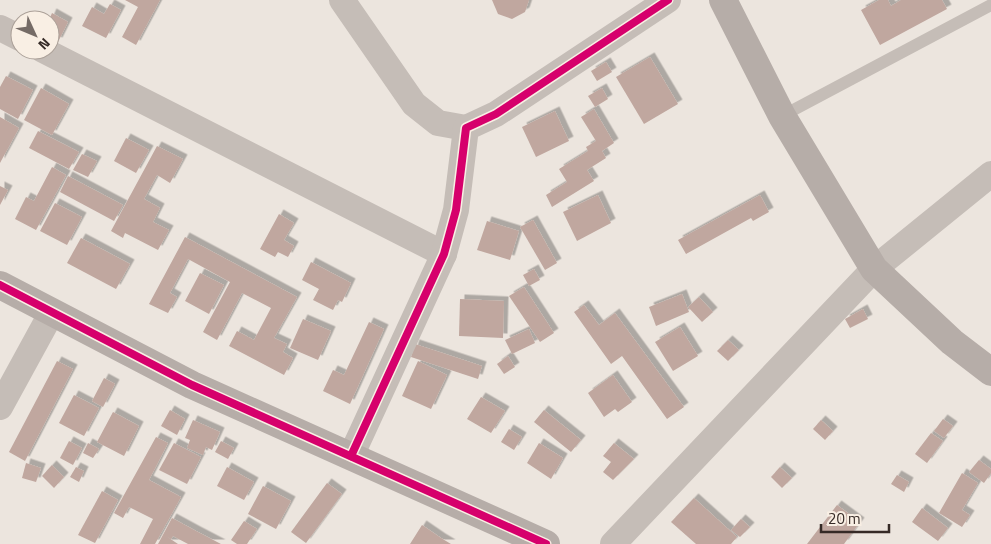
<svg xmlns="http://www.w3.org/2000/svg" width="991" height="544" viewBox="0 0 991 544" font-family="'Titillium Web',sans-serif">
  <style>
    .building { fill: #c0a79f; filter: url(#shadow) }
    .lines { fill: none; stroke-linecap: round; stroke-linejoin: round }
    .lane { stroke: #c5bdb7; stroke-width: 12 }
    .street { stroke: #c5bdb7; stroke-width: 26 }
    .secondary { stroke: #b6ada8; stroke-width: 28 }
    .cycleway-casing { stroke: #f9efe4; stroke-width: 11 }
    .cycleway { stroke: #d6006c; stroke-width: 8 }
  </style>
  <defs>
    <filter id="shadow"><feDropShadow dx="4.5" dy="-4.5" stdDeviation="0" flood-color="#0004"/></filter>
  </defs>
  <rect width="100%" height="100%" fill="#ece5de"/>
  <g class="building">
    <polygon points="125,0 160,0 136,45 122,37 138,7"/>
    <polygon points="492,0 529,0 525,12 512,19 498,14"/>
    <polygon points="879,0 888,0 891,6 901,0 942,0 947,9 880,45 861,10"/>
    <polygon points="110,4 121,10 106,38 82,26 92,7 104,14"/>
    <polygon points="52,13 68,22 58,42 50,38 50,20 49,20"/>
    <polygon points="650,57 678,104 644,124 616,77"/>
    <polygon points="606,62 612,72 597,81 591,71"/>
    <polygon points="6,76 33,90 18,119 0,109 0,87"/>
    <polygon points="41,88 69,104 52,135 24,120"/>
    <polygon points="602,88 608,99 595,107 588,96"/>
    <polygon points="594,109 614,143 602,151 606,158 587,170 594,181 552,207 546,195 567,182 559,169 588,151 586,147 596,141 581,117"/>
    <polygon points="555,111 569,141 536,157 522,127"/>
    <polygon points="0,117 19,128 0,163"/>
    <polygon points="38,131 79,152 69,169 29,148"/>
    <polygon points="126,138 149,150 136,173 114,161"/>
    <polygon points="157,146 183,159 170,183 157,175 144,199 160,208 153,222 169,230 158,250 125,233 123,238 111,231"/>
    <polygon points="82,154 97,161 88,177 73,170"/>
    <polygon points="52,167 66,175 36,230 15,219 26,197 34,201"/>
    <polygon points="68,176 123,205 114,221 60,192"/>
    <polygon points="0,186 8,190 0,205"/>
    <polygon points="598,195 611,223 577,241 563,212"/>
    <polygon points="760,195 769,212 753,221 751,218 686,254 678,240"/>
    <polygon points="55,203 82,217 67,245 40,231"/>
    <polygon points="279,214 294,223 284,240 294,246 288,257 278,252 275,257 260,249"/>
    <polygon points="533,220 557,263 545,270 520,227"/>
    <polygon points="487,221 519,231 510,260 477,250"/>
    <polygon points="185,237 297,297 274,338 287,344 283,352 293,358 284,375 229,346 237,331 254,340 271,308 242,293 217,340 203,332 230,282 188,259 170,293 177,297 168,313 149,304"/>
    <polygon points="81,238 130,264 116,289 67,263"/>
    <polygon points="311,262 351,283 342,302 338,300 333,310 313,300 319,289 302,280"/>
    <polygon points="534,269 540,280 529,286 523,275"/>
    <polygon points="200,273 224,285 209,314 185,301"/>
    <polygon points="524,287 554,333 540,342 509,296"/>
    <polygon points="682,294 689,312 656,326 649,307"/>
    <polygon points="699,297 713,312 702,322 688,307"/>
    <polygon points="460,299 504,301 503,338 459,336"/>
    <polygon points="584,305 599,325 615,313 684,407 667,419 622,356 611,364 574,312"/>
    <polygon points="863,309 868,319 850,328 845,319"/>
    <polygon points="303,319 331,331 318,360 290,348"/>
    <polygon points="369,322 384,329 350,404 323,391 333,370 344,375"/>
    <polygon points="680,327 698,356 673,371 655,342"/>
    <polygon points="529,329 535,343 512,354 505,340"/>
    <polygon points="728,340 739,350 728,361 717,351"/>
    <polygon points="415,344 482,366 478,379 411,357"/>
    <polygon points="508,356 515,367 504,374 497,364"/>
    <polygon points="57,361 73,369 25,461 9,452"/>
    <polygon points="418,361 447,375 431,409 402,396"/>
    <polygon points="613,375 632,402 618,412 615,409 604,417 588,393"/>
    <polygon points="104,378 115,384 103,407 92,401"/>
    <polygon points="74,395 99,408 84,436 59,423"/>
    <polygon points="481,397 505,411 491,433 467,419"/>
    <polygon points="170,410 185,419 177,435 161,426"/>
    <polygon points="544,410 581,440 571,452 534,422"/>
    <polygon points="113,412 139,426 124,456 97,442"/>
    <polygon points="943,419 953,426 944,438 934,431"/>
    <polygon points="193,420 220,432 212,450 206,447 203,455 187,448 190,440 185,438"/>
    <polygon points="821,420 833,431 825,440 813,429"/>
    <polygon points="509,429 522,437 514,450 501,442"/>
    <polygon points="931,433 943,441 927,463 915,454"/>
    <polygon points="156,437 168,443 149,480 181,497 155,544 140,544 153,519 129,507 123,518 114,513"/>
    <polygon points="69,441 82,448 73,465 60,458"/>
    <polygon points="221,441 234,448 228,459 215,452"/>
    <polygon points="88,443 99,449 93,458 83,453"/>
    <polygon points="174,443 201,457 187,484 159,470"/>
    <polygon points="539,443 563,458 551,479 527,463"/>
    <polygon points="614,443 634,459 613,480 603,472 611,462 603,456"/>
    <polygon points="979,460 991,469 991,473 984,483 969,472"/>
    <polygon points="26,463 41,468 36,482 22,478"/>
    <polygon points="52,465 64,477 54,488 42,476"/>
    <polygon points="76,467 84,471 79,482 70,477"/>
    <polygon points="227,467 254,482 244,500 217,486"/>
    <polygon points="780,467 792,478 782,488 771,477"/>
    <polygon points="962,473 978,483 962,510 970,515 962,527 939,513"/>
    <polygon points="897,475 909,482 904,492 891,484"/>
    <polygon points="327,483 342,494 306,543 291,532"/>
    <polygon points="263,486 291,501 276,529 248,514"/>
    <polygon points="102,491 118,500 95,543 78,535"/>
    <polygon points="694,498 737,537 731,544 696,544 671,522"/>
    <polygon points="837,505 860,522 844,544 807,544"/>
    <polygon points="922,508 948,528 938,541 912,522"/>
    <polygon points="172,518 196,531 221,544 188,544 173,536 171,539 166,536 178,544 158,544"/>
    <polygon points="741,519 750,527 740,537 731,530"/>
    <polygon points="244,521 257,529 247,544 237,544 231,540"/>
    <polygon points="422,525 441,538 451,544 410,544"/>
  </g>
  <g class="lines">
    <polyline class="lane" points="782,116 991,5"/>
    <g class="street">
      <polyline points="342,0 414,104 438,123 466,128"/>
      <polyline points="0,28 20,38"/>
      <polyline points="43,50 444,254"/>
      <polyline points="0,407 52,312"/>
      <polyline points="351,456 444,254 456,210 466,128 496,114 668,0"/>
      <polyline points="613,544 874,269 991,174"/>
    </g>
    <g class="secondary">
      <polyline points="723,0 782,116 874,269 952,342 991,372"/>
      <polyline points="0,285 192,385 546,544"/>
    </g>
    <g class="cycleway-casing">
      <g id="cycleway">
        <polyline points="0,285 192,385 546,544"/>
        <polyline points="351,456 444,254 456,210 466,128 496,114 668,0"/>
      </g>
    </g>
    <use href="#cycleway" class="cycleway"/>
  </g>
  <g transform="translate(35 35) rotate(134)"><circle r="24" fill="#f9efe4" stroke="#aba098"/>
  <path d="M0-4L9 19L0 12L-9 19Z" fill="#756b66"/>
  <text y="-8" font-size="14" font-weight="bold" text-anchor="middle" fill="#352a26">N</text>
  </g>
  <path d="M821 524v8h68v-8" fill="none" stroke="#352a26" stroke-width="2.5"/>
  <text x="828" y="524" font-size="15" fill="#352a26" stroke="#f9efe4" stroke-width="4" paint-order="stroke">20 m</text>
</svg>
